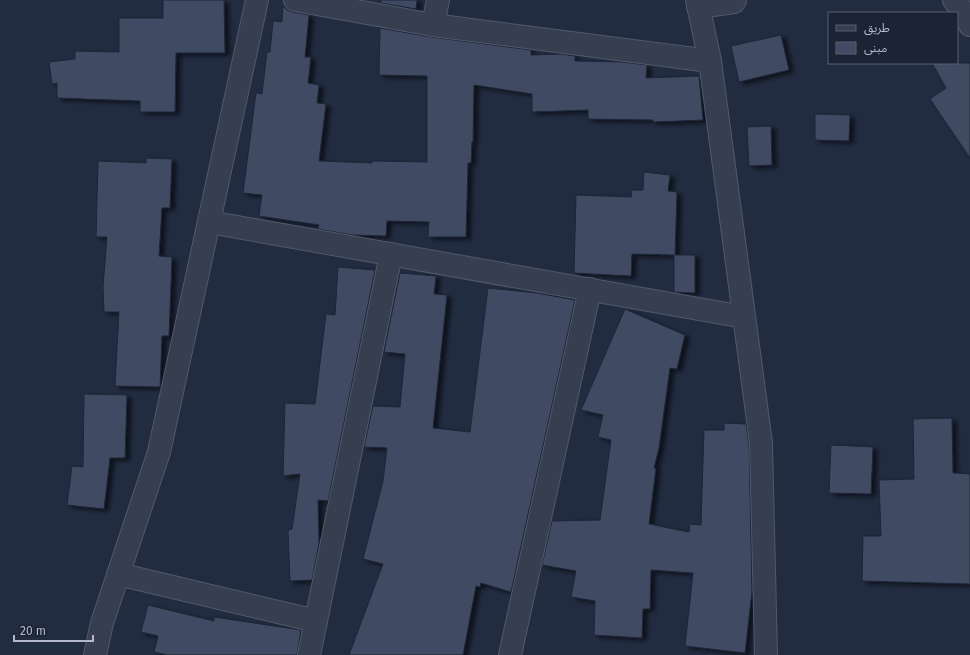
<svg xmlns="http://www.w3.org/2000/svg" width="970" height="655" viewBox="0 0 970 655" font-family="'Fira Sans','Noto Sans Arabic',sans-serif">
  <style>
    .building { fill: #414b63; stroke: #1d2537; filter: url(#shadow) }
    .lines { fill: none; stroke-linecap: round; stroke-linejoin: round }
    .minor-casing { stroke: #51596b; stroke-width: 24 }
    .minor { stroke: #363e50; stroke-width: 22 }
  </style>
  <defs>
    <filter id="shadow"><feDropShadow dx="4.5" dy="2.5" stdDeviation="2" flood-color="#0009"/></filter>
  </defs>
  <rect width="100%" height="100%" fill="#222c41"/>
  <g class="building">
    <polygon points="163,0 224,0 225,53 176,53 175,112 140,112 140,101 57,98 57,83 52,84 49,62 75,59 75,51 119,52 119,18 163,18"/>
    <polygon points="381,0 417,0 416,9 381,3"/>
    <polygon points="283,6 287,10 292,12 309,15 305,57 311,57 308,83 319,85 317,103 326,104 319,161 372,163 372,161 427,162 427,76 379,75 380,28 431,37 531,50 531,55 561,54 575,56 575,61 622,62 647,65 646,78 699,76 703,120 653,122 653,120 588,119 588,110 532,112 532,94 474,85 473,142 472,142 471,163 468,163 466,237 428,237 429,222 387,221 386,236 352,235 318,229 319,225 259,216 262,195 243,193 256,93 262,94 267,52 270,52 273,21 282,22"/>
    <polygon points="781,35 789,70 739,82 731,46"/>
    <polygon points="932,63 970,63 970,158 930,99 946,88"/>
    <polygon points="815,114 850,115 849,141 815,140"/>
    <polygon points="771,126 772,165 749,166 747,127"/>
    <polygon points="146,158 172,159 170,208 162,208 159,256 172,257 169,336 162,336 160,387 115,386 119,312 104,312 103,286 107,237 96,237 98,161 146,163"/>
    <polygon points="644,172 670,175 668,191 677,192 675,255 695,255 695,293 674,292 674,255 632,254 631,276 574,273 576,195 631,197 632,190 643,190"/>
    <polygon points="338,267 375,270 328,501 318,500 319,543 312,580 290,581 288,530 292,529 300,474 283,476 285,403 315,404 326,314 335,315"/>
    <polygon points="400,273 436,276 434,294 447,295 433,428 470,432 488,288 537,293 575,300 511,592 481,583 480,587 476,586 463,655 349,655 383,564 363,559 383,481 387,448 364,447 373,406 400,407 405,354 384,352"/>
    <polygon points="625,309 685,335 677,369 670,368 659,448 654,468 656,468 649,524 689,532 690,524 701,525 704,430 724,430 724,423 746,424 749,444 752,591 745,653 685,646 693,573 651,570 650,609 643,609 642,638 594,635 595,601 571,597 576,571 542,565 552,521 600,520 611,440 598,437 603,415 581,410"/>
    <polygon points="84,394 127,395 125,458 110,458 104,509 67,505 72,466 83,467"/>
    <polygon points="952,418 953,473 970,474 970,584 862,581 863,536 881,536 879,480 914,479 913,419"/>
    <polygon points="831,445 873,447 871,494 829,493"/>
    <polygon points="148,605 214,621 214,617 301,630 297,655 167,655 154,652 158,636 141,632"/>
  </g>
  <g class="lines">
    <g class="minor-casing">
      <g id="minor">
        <polyline points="295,0 433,25 710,61"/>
        <polyline points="697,0 710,61 761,443 766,655"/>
        <polyline points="954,0 967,18 970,25"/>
        <polyline points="698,7 734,2 735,0"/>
        <polyline points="433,25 438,0"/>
        <polyline points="209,222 744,317"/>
        <polyline points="118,574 316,621"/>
        <polyline points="95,655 102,623 159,452 257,0"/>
        <polyline points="309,655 391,254"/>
        <polyline points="510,655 590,289"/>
      </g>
    </g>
    <use href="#minor" class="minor"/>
  </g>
  <rect x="828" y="12" width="130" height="52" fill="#1b2335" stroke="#585f71"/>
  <rect x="836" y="25" width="20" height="6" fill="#363e50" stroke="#585f71"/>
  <text x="864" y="32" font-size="12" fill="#b3b9cb">طريق</text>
  <rect x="836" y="42" width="20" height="12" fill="#414b63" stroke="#585f71"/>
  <text x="864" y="52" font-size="12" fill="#b3b9cb">مبنى</text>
  <path d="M14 635v6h79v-6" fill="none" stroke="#b3b9cb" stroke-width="2"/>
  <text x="20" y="635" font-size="12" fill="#b3b9cb" stroke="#1b2335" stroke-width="3" paint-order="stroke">20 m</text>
</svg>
